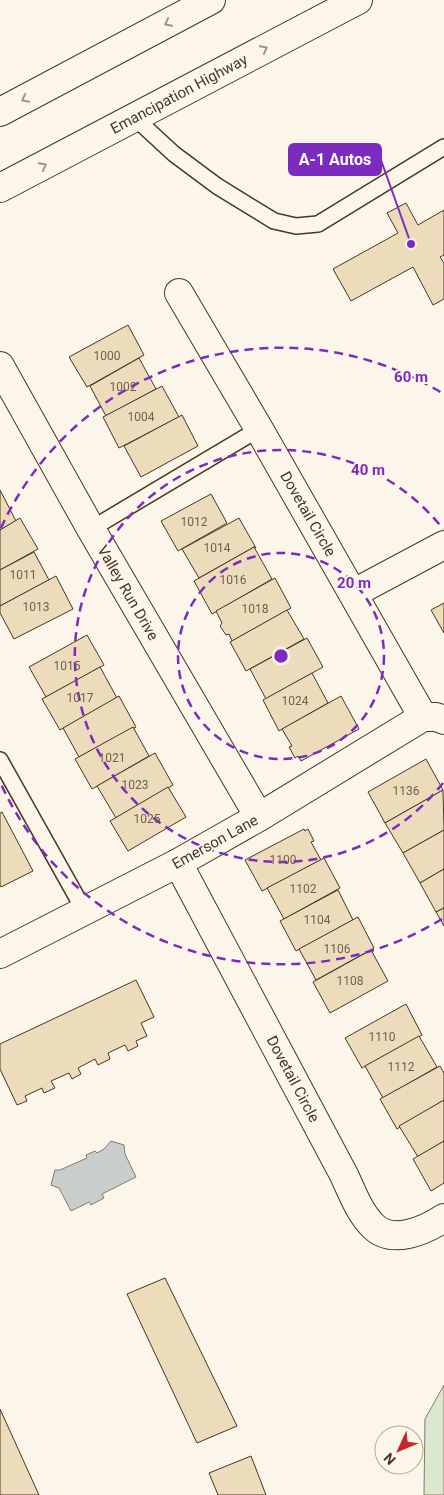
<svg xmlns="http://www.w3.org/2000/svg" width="444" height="1495" viewBox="0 0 444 1495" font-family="Roboto,sans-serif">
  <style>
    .green { fill: #dce7d0; stroke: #887966 }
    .water { fill: #c9cecd; stroke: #887966 }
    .building { fill: #ecdcbc; stroke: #4a3520 }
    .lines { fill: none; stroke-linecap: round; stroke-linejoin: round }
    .service-casing { stroke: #4a3520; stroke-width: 18 }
    .minor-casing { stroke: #4a3520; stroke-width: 30 }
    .primary-casing { stroke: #4a3520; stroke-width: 30 }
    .service { stroke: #fbf6e9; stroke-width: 15 }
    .minor { stroke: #fbf6e9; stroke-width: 28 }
    .primary { stroke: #fbf6e9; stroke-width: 28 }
    .oneway { stroke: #a29684 }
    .ring { fill: none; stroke: #7b2cbf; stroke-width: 2.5; stroke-dasharray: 9 6 }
    .labels { text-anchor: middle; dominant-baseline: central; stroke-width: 4; stroke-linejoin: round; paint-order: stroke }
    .number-label { font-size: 12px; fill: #725f47 }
    .street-label { font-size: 15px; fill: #4a3520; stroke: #fbf6e9 }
    .centre { fill: #7b2cbf; stroke: #fbf6e9; stroke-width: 2.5 }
    .ring-label { font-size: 15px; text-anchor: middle; font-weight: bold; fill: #7b2cbf; stroke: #fbf6e9; stroke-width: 4; stroke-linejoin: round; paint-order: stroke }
    .leader { fill: none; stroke: #7b2cbf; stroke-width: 2 }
    .callout-dot { fill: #7b2cbf; stroke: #fbf6e9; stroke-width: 2 }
    .callout { fill: #7b2cbf; stroke: #7b2cbf; stroke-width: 2 }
    .callout-label { font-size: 16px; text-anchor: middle; font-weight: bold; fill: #fff }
  </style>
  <rect width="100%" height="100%" fill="#fbf6e9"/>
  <polygon class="green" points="444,1385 444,1495 424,1495 425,1419"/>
  <polygon class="water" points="111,1141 124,1145 125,1154 136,1177 102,1194 104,1198 91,1205 89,1202 71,1211 59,1188 51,1185 55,1170 60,1170 87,1158 86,1155 95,1151 97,1153 104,1149"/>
  <g class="building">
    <polygon points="406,203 418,225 444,210 444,255 440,257 444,263 444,299 433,305 413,267 351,301 333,269 398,233 387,213"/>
    <polygon points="128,325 144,355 87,387 69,357"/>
    <polygon points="139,358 156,389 106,416 90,386"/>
    <polygon points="162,386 179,417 119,448 103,417"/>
    <polygon points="182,415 198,446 141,477 124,446"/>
    <polygon points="0,490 16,521 0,530"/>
    <polygon points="211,494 227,523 178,551 161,521"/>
    <polygon points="20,518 38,549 0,570 0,530"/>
    <polygon points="239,518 256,548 254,547 199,578 182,549"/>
    <polygon points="254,547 272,579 212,614 194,581"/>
    <polygon points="34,552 49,580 0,606 0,570"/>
    <polygon points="56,576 73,609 14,639 0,613 0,606"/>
    <polygon points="275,578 291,608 232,641 229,634 226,635 220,626 222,623 216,611"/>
    <polygon points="444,603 444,633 431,610"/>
    <polygon points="287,610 304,639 246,671 230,642"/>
    <polygon points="87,635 104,665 46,697 29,667"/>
    <polygon points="307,638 323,667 266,699 250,669"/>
    <polygon points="100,667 117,698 60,730 42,699"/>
    <polygon points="312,673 328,703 279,731 263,700"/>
    <polygon points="119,696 136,727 79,757 63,728"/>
    <polygon points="341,696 359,729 301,761 298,756 295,758 289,747 292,746 282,729"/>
    <polygon points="133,727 149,756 92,789 75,759"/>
    <polygon points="155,753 173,785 116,818 97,786"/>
    <polygon points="426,759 443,790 385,823 368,792"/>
    <polygon points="168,787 186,817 128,851 110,821"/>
    <polygon points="443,790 444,830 403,853 385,823"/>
    <polygon points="2,812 33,871 1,887 0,885 0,813"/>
    <polygon points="304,829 305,831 308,829 314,841 311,842 321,860 262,891 245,860"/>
    <polygon points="444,830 444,869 420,883 403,853"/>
    <polygon points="324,858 340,888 284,919 267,888"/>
    <polygon points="444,869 444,908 436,912 420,883"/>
    <polygon points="338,890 353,920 296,951 280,921"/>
    <polygon points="444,908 444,926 436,912"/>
    <polygon points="358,917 374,948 316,980 299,949"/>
    <polygon points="371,950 388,981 330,1013 313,982"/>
    <polygon points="136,980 154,1017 141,1023 147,1036 136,1041 138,1046 128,1051 125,1045 108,1053 110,1059 98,1065 95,1059 78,1068 81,1074 72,1079 69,1073 51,1081 55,1088 44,1093 42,1088 25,1096 27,1101 17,1105 0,1069 0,1044"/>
    <polygon points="406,1004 422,1035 362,1068 345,1038"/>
    <polygon points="419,1036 437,1067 383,1098 365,1066"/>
    <polygon points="440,1066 444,1073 444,1100 397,1129 380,1099"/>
    <polygon points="444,1100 444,1141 418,1157 399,1126"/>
    <polygon points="444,1141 444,1183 431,1191 413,1159"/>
    <polygon points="165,1278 237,1426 197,1443 127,1294"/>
    <polygon points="0,1409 39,1495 0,1495"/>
    <polygon points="251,1456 266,1495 218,1495 209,1473"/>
  </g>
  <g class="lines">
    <g class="service-casing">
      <g id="service">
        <polyline points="135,118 174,154 217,186 274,221 296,226 318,224 444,147"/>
        <polyline points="91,529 259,429"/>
        <polyline points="0,760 84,910"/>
      </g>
    </g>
    <g class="minor-casing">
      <g id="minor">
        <polyline points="179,293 259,429 423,717 436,717 444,720"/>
        <polyline points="0,366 91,529 259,817"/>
        <polyline points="354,593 444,545"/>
        <path d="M 178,863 L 344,1175 C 352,1192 359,1212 373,1226 C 392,1245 424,1231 444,1218"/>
        <polyline points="0,954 178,863 259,817 423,717"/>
      </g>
    </g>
    <g class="primary-casing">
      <g id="primary">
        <polyline points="0,112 211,0"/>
        <polyline points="0,188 358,0"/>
      </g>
    </g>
    <use href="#service" class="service"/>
    <use href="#minor" class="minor"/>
    <use href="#primary" class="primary"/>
  </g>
  <defs><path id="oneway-chevron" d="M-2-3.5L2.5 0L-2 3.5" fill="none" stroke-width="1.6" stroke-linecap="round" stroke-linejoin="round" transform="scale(1.25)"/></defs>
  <g class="oneway">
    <use href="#oneway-chevron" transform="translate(168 23) rotate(152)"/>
    <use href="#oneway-chevron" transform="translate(264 49) rotate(-28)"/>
    <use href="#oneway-chevron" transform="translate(25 99) rotate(152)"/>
    <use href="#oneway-chevron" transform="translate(43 166) rotate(-28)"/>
  </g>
  <g class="ring">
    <circle cx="281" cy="656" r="103"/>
    <path d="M443 783A206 206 0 1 1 443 529"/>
    <path d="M442 919A308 308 0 0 1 1 784M1 528A308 308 0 0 1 442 393"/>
  </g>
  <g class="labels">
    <g class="number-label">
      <text x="107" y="356">1000</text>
      <text x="123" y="387">1002</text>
      <text x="141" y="417">1004</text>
      <text x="194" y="522">1012</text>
      <text x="217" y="548">1014</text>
      <text x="23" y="575">1011</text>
      <text x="233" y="580">1016</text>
      <text x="36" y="607">1013</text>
      <text x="255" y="609">1018</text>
      <text x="67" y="666">1015</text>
      <text x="80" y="698">1017</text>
      <text x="295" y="701">1024</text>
      <text x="112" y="758">1021</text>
      <text x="135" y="785">1023</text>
      <text x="406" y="791">1136</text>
      <text x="147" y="819">1025</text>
      <text x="283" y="860">1100</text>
      <text x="303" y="889">1102</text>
      <text x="317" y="920">1104</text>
      <text x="337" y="949">1106</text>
      <text x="350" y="981">1108</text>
      <text x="382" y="1037">1110</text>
      <text x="401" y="1067">1112</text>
    </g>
    <g class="street-label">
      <text transform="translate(179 94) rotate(-28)">Emancipation Highway</text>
      <text transform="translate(308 514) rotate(60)">Dovetail Circle</text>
      <text transform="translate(128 593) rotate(60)">Valley Run Drive</text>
      <text transform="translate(215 842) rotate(-29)">Emerson Lane</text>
      <text transform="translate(293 1079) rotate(62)">Dovetail Circle</text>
    </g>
  </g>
  <circle cx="281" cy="656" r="8" class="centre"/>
  <g class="ring-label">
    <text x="411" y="382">60 m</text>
    <text x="368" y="475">40 m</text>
    <text x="354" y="588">20 m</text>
  </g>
  <path class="leader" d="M411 244L381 160"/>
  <circle class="callout-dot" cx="411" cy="244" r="5"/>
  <rect class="callout" x="289" y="144" width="92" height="31" rx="5"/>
  <g class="callout-label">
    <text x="335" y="165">A-1 Autos</text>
  </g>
  <g transform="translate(399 1450) rotate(226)"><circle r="24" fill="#fbf6e9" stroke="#b4a999"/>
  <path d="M0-4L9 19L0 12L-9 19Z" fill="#c62828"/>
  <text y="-8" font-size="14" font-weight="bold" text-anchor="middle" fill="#4a3520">N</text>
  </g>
</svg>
